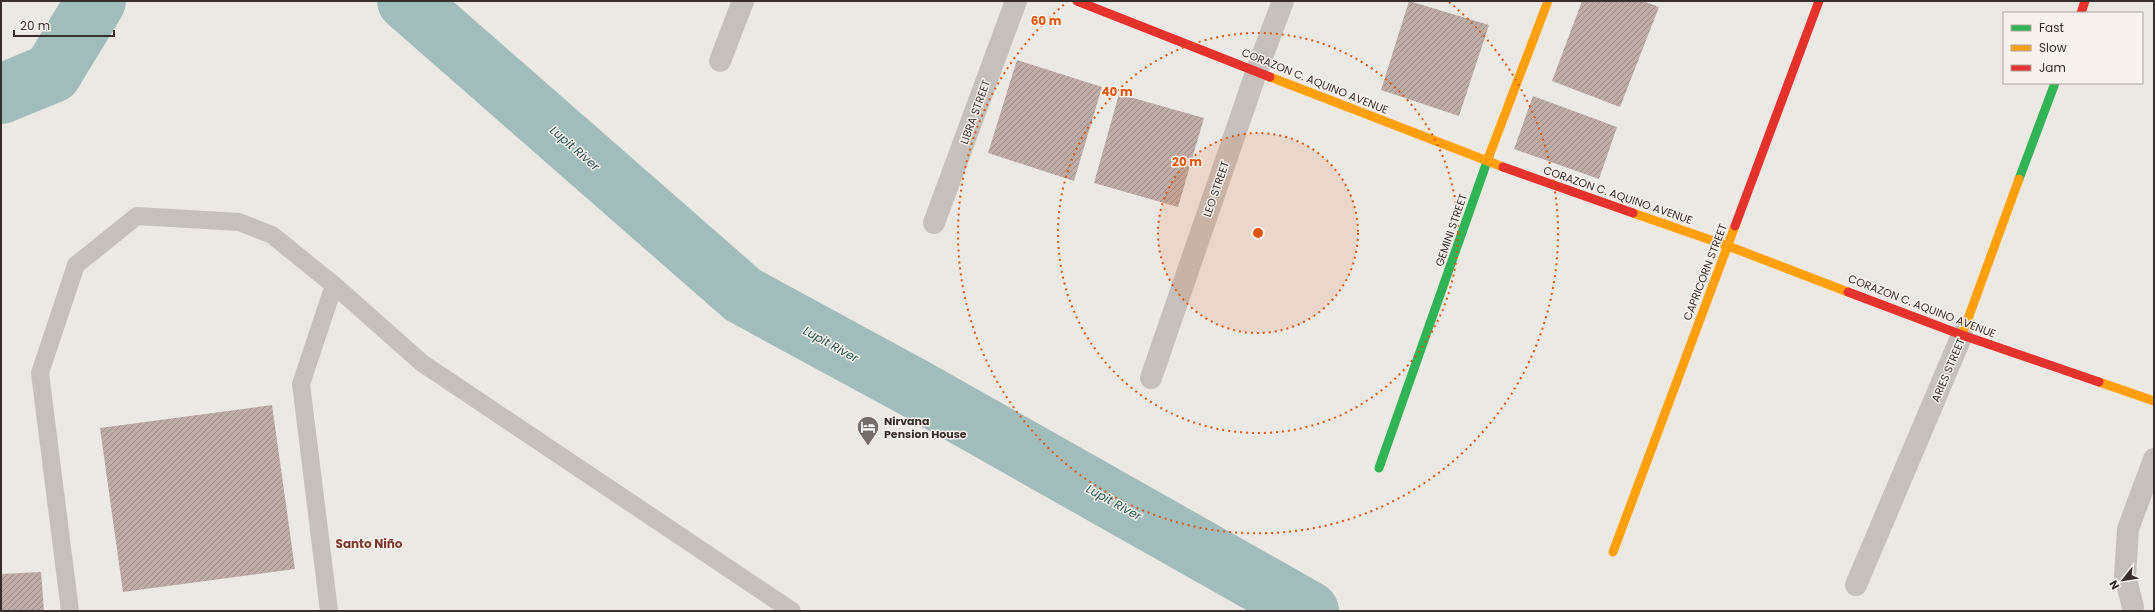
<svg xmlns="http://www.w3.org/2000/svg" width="2155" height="612" viewBox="0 0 2155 612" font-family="Poppins,sans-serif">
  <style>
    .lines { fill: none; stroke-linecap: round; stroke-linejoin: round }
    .river { stroke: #a1bdbb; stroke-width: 60 }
    .building { fill: url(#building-hatch) }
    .lane { stroke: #c6c0bc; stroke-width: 18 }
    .street { stroke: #c6c0bc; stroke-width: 22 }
    .fast { stroke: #30b455; stroke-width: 9 }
    .slow { stroke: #ff9f0a; stroke-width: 9 }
    .jam { stroke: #e5322d; stroke-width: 9 }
    .ring { fill: none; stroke: #df570e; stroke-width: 2; stroke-dasharray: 2 4 }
    .labels { text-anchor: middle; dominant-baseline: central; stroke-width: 3; stroke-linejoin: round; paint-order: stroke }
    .street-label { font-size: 11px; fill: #372d2a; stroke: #f8f2ec }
    .poi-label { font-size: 11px; font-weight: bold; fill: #372d2a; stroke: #f8f2ec; text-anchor: start }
    .water-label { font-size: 12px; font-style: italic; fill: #245453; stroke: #f8f2ec }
    .neighbourhood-label { font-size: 12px; font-weight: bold; fill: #7d392c; stroke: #f8f2ec }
    .centre { fill: #df570e; stroke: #f8f2ec; stroke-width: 2 }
    .ring-label { font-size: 12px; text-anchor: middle; font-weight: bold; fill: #df570e; stroke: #f8f2ec; stroke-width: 3; stroke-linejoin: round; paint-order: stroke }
  </style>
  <defs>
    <pattern id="building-hatch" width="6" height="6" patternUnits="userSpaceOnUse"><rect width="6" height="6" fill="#beaca7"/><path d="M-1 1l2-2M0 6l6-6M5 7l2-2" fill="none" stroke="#9b8c88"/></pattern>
  </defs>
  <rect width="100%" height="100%" fill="#ece8e4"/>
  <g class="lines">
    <g class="river">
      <polyline points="407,1 743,295 916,389 1309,611"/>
      <polyline points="1,94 52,73 96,1"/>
    </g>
  </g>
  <g class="building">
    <polygon points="1409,1 1489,25 1459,116 1381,90"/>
    <polygon points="1582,1 1643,1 1659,7 1620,107 1552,81"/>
    <polygon points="1017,60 1102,87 1074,181 988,153"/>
    <polygon points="1119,94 1204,118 1178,207 1094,183"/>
    <polygon points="1533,96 1617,127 1599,179 1514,149"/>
    <polygon points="272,405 295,569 123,592 100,428"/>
    <polygon points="41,572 44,611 1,611 1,574"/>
  </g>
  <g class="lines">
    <g class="lane">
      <polyline points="70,611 40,373 76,265 137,216 239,222 272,235 334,285 422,363 792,611"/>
      <polyline points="329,611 301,384 334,285"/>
    </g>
    <g class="street">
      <polyline points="720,61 743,1"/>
      <polyline points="934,223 1016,1"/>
      <polyline points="1151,378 1257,70 1283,1"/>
      <polyline points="1856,585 1962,335"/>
      <polyline points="2133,607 2125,576 2128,529 2154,459"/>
    </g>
    <g class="fast">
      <polyline points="2019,179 2055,83"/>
      <polyline points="1379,468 1489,156"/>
    </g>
    <g class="slow">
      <polyline points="1270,77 1503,167"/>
      <polyline points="1489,156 1548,1"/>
      <polyline points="1633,213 1728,246 1848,292"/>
      <polyline points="1962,335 2019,179"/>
      <polyline points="2099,382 2154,401"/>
      <polyline points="1613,552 1735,226"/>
    </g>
    <g class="jam">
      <polyline points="1077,1 1270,77"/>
      <polyline points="2081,13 2085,1"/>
      <polyline points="1503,167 1633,213"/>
      <polyline points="1735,226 1819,1"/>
      <polyline points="1848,292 1962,335 2099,382"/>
    </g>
  </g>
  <circle cx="1258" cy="233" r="100" fill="#df570e" fill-opacity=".12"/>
  <g class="ring">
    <circle cx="1258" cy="233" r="100"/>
    <circle cx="1258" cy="233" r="200"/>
    <path d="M1449 2A300 300 0 1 1 1067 2"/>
  </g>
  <defs>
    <g id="hotel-pin" transform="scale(1.15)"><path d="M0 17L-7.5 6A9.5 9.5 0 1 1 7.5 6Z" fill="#766e6b" stroke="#f8f2ec"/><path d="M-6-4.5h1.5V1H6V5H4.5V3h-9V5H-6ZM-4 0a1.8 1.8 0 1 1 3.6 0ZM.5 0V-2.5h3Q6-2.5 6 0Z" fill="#fff"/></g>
  </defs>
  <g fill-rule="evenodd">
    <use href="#hotel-pin" x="868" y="427"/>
  </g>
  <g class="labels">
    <g class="street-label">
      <text transform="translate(1315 81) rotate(22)">CORAZON C. AQUINO AVENUE</text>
      <text transform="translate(975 112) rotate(-70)">LIBRA STREET</text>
      <text transform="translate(1216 189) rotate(-71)">LEO STREET</text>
      <text transform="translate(1618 195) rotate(19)">CORAZON C. AQUINO AVENUE</text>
      <text transform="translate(1451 230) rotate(-71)">GEMINI STREET</text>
      <text transform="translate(1705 272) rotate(-69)">CAPRICORN STREET</text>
      <text transform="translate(1922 306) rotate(21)">CORAZON C. AQUINO AVENUE</text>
      <text transform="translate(1948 370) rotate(-67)">ARIES STREET</text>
    </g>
    <g class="poi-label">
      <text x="884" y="421">Nirvana<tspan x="884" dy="13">Pension House</tspan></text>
    </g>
    <g class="water-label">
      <text transform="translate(575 148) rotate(41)">Lupit River</text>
      <text transform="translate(831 344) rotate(29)">Lupit River</text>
      <text transform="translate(1114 502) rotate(29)">Lupit River</text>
    </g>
    <g class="neighbourhood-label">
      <text x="369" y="543">Santo Niño</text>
    </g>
  </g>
  <circle cx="1258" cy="233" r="6" class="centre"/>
  <g class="ring-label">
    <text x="1046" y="25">60 m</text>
    <text x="1117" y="96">40 m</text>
    <text x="1187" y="166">20 m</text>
  </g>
  <rect width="2155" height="612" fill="none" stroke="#372d2a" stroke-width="4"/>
  <rect x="2003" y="12" width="140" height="72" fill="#f8f2ec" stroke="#aba39e"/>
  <rect x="2011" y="25" width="20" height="6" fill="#30b455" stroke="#aba39e"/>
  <text x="2039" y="32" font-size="12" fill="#372d2a">Fast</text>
  <rect x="2011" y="45" width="20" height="6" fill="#ff9f0a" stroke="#aba39e"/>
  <text x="2039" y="52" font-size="12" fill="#372d2a">Slow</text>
  <rect x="2011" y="65" width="20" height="6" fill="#e5322d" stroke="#aba39e"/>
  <text x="2039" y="72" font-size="12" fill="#372d2a">Jam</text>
  <g transform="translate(2123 580) rotate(240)" stroke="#f8f2ec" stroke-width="3" paint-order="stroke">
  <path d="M0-3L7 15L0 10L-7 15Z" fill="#372d2a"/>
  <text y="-6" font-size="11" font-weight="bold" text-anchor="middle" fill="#372d2a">N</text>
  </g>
  <path d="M14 30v6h100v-6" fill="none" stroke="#372d2a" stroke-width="2"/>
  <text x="20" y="30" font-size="12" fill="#372d2a" stroke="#f8f2ec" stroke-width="3" paint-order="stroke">20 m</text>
</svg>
